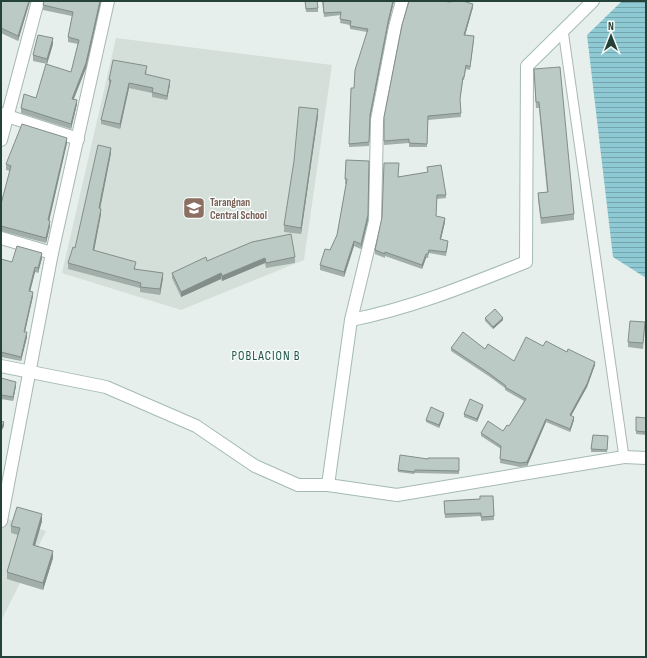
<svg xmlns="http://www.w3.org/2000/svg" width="647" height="658" viewBox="0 0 647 658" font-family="'Sofia Sans Condensed',sans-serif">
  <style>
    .built { fill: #d4dfda }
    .water { fill: url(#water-rules) }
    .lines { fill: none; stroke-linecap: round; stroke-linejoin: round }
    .lane-casing { stroke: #a8b8b2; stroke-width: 11 }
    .street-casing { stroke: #a8b8b2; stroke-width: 14 }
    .secondary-casing { stroke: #a4bbb3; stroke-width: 14 }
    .lane { stroke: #fff; stroke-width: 9 }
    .street { stroke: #fff; stroke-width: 12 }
    .secondary { stroke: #fff; stroke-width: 12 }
    .wall { fill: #a1aea9 }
    .shaded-wall { fill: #838d89 }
    .building { fill: #bbcac4; stroke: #838d89 }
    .labels { text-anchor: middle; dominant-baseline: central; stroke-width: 3; stroke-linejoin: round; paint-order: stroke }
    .education-label { font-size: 11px; font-weight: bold; fill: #785e54; stroke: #f7fbf9; text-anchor: start }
    .quarter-label { font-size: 13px; letter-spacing: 1px; fill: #1f5548; stroke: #f7fbf9 }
  </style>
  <defs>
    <pattern id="water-rules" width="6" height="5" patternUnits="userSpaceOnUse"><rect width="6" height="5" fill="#8ec9d4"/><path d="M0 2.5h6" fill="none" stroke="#74a5ad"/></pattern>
  </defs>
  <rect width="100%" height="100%" fill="#e6efeb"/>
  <g class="built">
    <polygon points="116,38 332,65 304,260 181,310 62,273"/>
    <polygon points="1,517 46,531 1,621"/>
  </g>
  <polygon class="water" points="622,1 646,1 646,278 613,257 587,35"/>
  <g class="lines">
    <g class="lane-casing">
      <polyline id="lane" points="563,30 624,457"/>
    </g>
    <g class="street-casing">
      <g id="street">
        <polyline points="1,114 78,139"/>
        <polyline points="1,140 38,1"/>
        <polyline points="1,238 52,253"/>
        <polyline points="351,320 375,221 377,120 395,27 402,1"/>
        <polyline points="624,457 646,458"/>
        <polyline points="1,521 52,253 108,1"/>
      </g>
    </g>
    <g class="secondary-casing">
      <g id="secondary">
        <polyline points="1,366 106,387 196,426 255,466 298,485 328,485 397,495 624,457"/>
        <path d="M 328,485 L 351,320 C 412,308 468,285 526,262 L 527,66 L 593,1"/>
      </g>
    </g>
    <use href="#lane" class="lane"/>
    <use href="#street" class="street"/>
    <use href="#secondary" class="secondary"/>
  </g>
  <g class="wall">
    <polygon points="1,1 30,1 18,41 1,33"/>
    <polygon points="101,1 86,68 74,99 77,104 71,129 21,113 21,108 71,72 78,44 68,42 68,37 72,16 43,10 43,5"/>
    <polygon points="305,1 318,8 318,12 306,12"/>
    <polygon points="322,1 394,1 388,26 370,119 369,146 349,147 351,88 354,88 367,32 350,29 350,25 340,23 341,15 324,17"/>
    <polygon points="473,7 465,35 474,40 470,70 466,69 464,80 463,80 460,101 461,117 428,120 427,147 409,147 409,143 384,145 384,117"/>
    <polygon points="53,44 47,64 33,61 33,55"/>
    <polygon points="147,71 146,74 170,84 167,100 152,97 152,93 129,88 120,129 101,124 101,120 109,84 109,80"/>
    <polygon points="534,74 574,214 574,220 541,224 538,199 538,193 547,192 539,108 536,108"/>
    <polygon points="318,116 301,234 284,232 284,225"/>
    <polygon points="67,143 49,221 50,226 46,243 1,231 1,204 10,171 6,170 6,164"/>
    <polygon points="111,153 100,209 101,214 94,251 136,268 135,269 163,278 160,295 140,292 140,288 68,269 68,263 75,248"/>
    <polygon points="346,160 368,220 361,249 354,246 344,277 320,270 320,265 330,250 337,235 346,184 345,184"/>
    <polygon points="427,167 446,195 446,198 437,199 436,216 445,222 441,239 448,245 446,256 429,253 428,258 426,258 422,269 385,256 385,258 375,254 375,250 382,217 398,177 428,172"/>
    <polygon points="295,257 295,263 266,268 265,263 222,281 221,279 181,297 172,278 172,273 207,261"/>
    <polygon points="42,258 38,273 35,272 30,291 33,296 25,332 27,337 21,361 1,357 1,259 12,262"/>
    <polygon points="485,318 503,320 493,329 485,321"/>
    <polygon points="645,327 643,349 628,347 628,342"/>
    <polygon points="543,346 567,352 595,365 587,387 571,415 574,420 570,432 546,422 527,466 520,467 500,463 501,449 481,436 481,433 503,431 509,426 524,401 505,390 505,388 490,377 451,351 451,348 485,349 514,361"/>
    <polygon points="1,378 16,386 13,401 1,399"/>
    <polygon points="483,407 477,422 464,417 464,414"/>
    <polygon points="444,415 439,428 426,422 426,420"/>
    <polygon points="636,417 646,418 646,435 636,434"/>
    <polygon points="593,435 608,436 607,452 591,452"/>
    <polygon points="459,458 459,474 415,473 414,474 398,472 398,470 428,459"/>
    <polygon points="493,496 494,520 481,521 481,516 445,518 444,501 480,499"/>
    <polygon points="42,521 35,546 53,558 43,590 7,579 7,572 18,535 11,533 11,526"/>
  </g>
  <g class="shaded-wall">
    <polygon points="29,1 30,1 18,41 18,36"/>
    <polygon points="100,1 101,1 86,68 72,103 72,99"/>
    <polygon points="393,1 394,1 388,26 370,119 369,146 370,115 388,22"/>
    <polygon points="473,4 473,7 464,39 464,35"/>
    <polygon points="53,38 53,44 47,64 47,59"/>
    <polygon points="170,80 170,84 167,100 167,96"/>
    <polygon points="129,83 129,88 120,129 120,124"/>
    <polygon points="77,100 77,104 71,129 71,124"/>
    <polygon points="318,109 318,116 301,234 301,228"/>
    <polygon points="67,138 67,143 48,226 48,220"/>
    <polygon points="111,148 111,153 99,214 99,208"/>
    <polygon points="369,161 368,220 361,249 361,244"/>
    <polygon points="101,209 101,214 93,256 93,250"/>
    <polygon points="445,218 445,222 440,243 440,239"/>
    <polygon points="50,221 50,226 46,243 46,238"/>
    <polygon points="354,241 354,246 344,277 344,272"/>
    <polygon points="42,253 42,258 38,273 38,268"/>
    <polygon points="426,254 426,258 422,269 422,265"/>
    <polygon points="265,258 265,263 222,281 222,276"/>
    <polygon points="35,267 35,272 29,296 29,291"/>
    <polygon points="163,273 163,278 160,295 160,289"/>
    <polygon points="221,273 221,279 181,297 181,292"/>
    <polygon points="33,292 33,296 24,336 24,332"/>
    <polygon points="503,318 503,320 493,329 493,327"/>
    <polygon points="27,332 27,337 21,361 21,357"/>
    <polygon points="595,362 595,365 587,387 570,418 570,415"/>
    <polygon points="16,382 16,386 13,401 13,397"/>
    <polygon points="483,405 483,407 477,422 477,419"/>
    <polygon points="444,413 444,415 439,428 439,425"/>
    <polygon points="574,417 574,420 570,432 570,429"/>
    <polygon points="546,419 546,422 527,466 527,462"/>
    <polygon points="4,422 4,426 1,432 1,428"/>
    <polygon points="42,514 42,521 33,552 33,545"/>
    <polygon points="53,551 53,558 43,590 43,583"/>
  </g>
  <g class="building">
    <polygon points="1,1 29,1 18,36 1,28"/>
    <polygon points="44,1 100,1 86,63 72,99 77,100 71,124 21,108 24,94 36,98 46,64 71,72 79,40 68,37 73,12 43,5"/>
    <polygon points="305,1 317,1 318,8 306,9"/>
    <polygon points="323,1 393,1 388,22 370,115 369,142 349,144 351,88 354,88 355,70 368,29 350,26 351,21 340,19 341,12 324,13"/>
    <polygon points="409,1 440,1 451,2 451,1 463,1 473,4 464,35 474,36 470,67 466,65 464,77 463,77 460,99 461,113 428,116 427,144 409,143 409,139 384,141 384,117 402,25"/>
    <polygon points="38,35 53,38 47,59 33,55"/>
    <polygon points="113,60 147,66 145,74 170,80 167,96 152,92 153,88 129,83 120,124 101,120 111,80 109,80"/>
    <polygon points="560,67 574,214 541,218 538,193 548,192 539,102 536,102 534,69"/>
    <polygon points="299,107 318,109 301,228 284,225 294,161"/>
    <polygon points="22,124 67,138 48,220 50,221 46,238 1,226 1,204 11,166 6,164"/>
    <polygon points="98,145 111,148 99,208 101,209 93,250 136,262 134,269 163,273 160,289 140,287 141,283 68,263 73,247 75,248"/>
    <polygon points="346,160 369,161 368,215 361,244 354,241 344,272 320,265 325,249 330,250 337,235 347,179 345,179"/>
    <polygon points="384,163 399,163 398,177 428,172 427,167 441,165 446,195 437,195 436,216 445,218 440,239 448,241 446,252 429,250 428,254 426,254 422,265 385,252 385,254 375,250 382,217"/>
    <polygon points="291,234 295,257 266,263 265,258 222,276 221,273 181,292 172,273 206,257 207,261 252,242"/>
    <polygon points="17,246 42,253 38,268 35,267 29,291 33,292 24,332 27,332 21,357 1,352 1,259 12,262"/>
    <polygon points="495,309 503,318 493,327 485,318"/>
    <polygon points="630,321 645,322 643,343 628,342"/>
    <polygon points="463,332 485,349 488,344 514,361 526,337 543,346 546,341 567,352 568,349 595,362 587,384 570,415 574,417 570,429 546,419 527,462 520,463 500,459 501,446 481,433 488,421 503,431 507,425 509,426 526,399 505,387 506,386 490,374 451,348"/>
    <polygon points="1,378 16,382 13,397 1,395"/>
    <polygon points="470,399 483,405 477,419 464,414"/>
    <polygon points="431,407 444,413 439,425 426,420"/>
    <polygon points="636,417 646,418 646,432 636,431"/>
    <polygon points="1,421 4,422 1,428"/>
    <polygon points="593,435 608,436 607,450 591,449"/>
    <polygon points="400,455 428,459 428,458 459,458 459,471 415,470 414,472 398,470"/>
    <polygon points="480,496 493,496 494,516 481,517 481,513 445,514 444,501 480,499"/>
    <polygon points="17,507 42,514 33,545 53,551 43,583 7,572 20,528 11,526"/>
  </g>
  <defs>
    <g id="school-square" transform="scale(1.15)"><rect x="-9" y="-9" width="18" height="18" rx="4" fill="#8d6e63" stroke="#f7fbf9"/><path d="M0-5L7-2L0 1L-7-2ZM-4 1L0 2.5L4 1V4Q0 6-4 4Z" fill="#fff"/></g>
  </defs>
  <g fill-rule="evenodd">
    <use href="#school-square" x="194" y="208"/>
  </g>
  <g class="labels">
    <g class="education-label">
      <text x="210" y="202">Tarangnan<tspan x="210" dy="13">Central School</tspan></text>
    </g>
    <g class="quarter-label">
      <text x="266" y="356">POBLACION B</text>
    </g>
  </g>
  <rect width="647" height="658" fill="none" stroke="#24423a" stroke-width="4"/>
  <g transform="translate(611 36)" stroke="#f7fbf9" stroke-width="3" paint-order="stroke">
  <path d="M0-3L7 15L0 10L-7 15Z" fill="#24423a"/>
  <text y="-6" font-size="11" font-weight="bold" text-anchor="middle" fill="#24423a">N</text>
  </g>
</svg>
